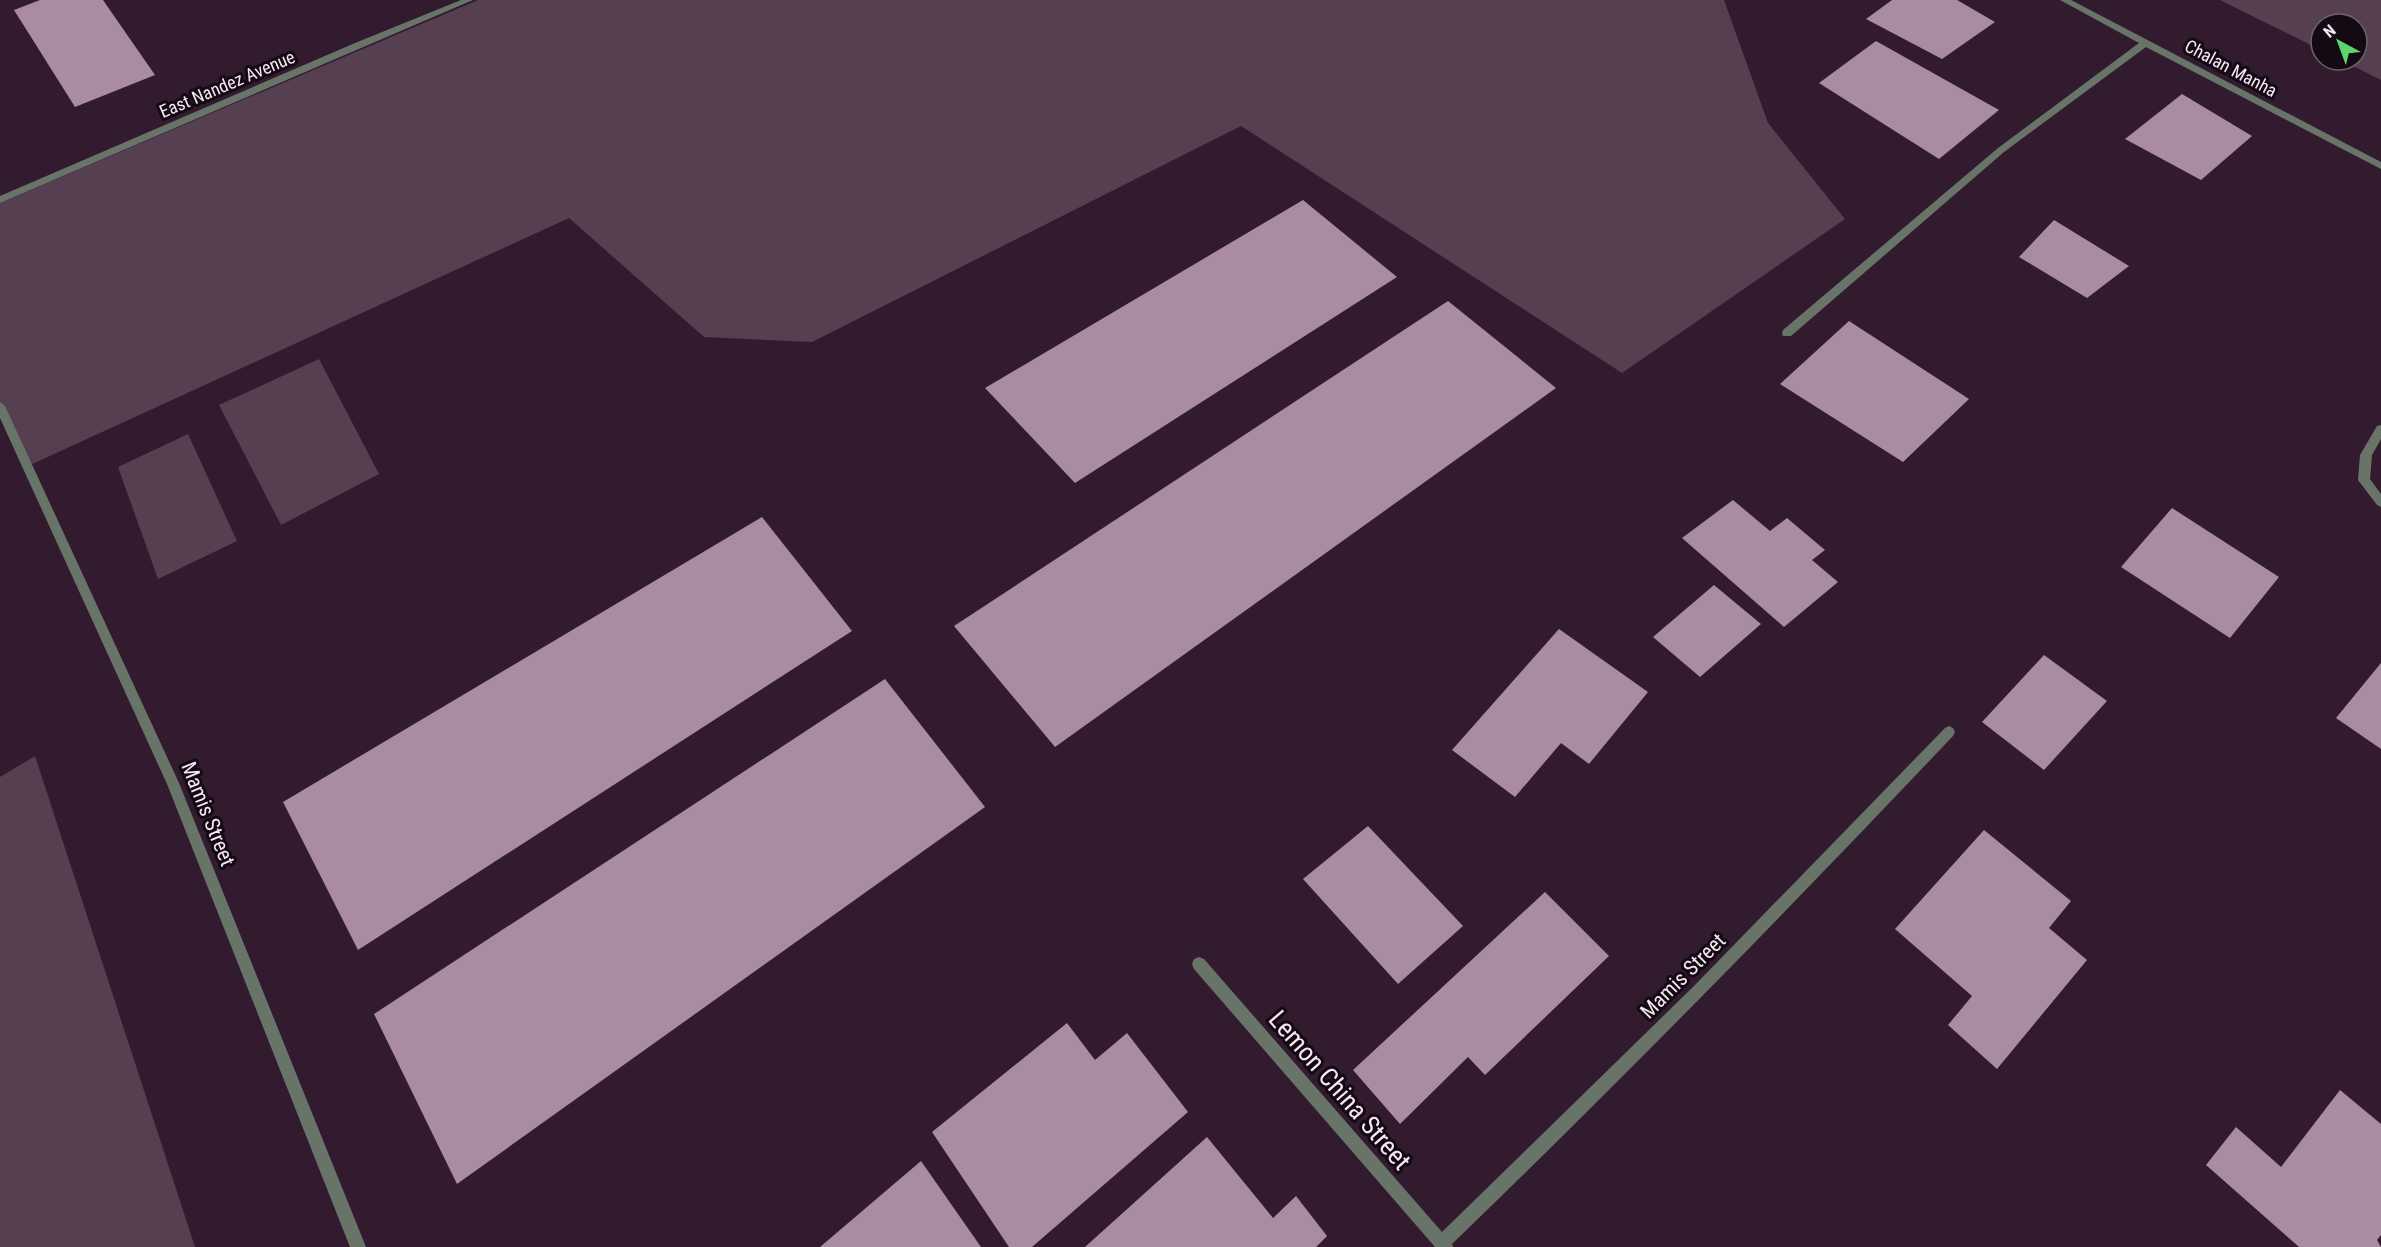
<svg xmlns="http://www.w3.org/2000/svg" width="2381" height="1247" viewBox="0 0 2381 1247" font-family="'Roboto Condensed',sans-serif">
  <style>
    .green { fill: #553f51 }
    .building { fill: #a98ba4 }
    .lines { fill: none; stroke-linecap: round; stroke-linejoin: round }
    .street { fill: #697469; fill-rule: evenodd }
    .labels { text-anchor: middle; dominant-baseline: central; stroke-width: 6; stroke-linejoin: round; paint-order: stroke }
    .far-street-label { font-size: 18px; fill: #f8e7f4; stroke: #140a13 }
    .street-label { font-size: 21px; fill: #f8e7f4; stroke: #140a13 }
    .near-street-label { font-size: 26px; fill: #f8e7f4; stroke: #140a13 }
  </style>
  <rect width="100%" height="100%" fill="#331b2f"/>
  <g class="green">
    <polygon points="478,0 1724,0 1768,123 1845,219 1622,373 1241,126 812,342 704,337 569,218 28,466 0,406 0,203"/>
    <polygon points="2220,0 2381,0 2381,80 2341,60 2357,60 2357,24 2321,24 2321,50"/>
    <polygon points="319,359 379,474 281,525 219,405"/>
    <polygon points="188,434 237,541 158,579 118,467"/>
    <polygon points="35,756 195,1247 0,1247 0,777"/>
  </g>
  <g class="building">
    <polygon points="40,0 103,0 155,75 75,107 14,10"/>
    <polygon points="1892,0 1957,0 1995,22 1942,59 1866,19"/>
    <polygon points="1876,41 1999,110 1939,159 1819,83"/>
    <polygon points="2182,94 2252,136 2201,180 2125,139"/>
    <polygon points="1303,200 1397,277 1075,483 985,388"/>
    <polygon points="2054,220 2129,266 2087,298 2019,257"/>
    <polygon points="1448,301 1556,388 1055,747 954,626"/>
    <polygon points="1849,321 1969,399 1903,462 1780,384"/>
    <polygon points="1733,500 1770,531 1787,518 1825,550 1812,560 1838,582 1784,627 1682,538"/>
    <polygon points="2172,508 2279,577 2230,638 2121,567"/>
    <polygon points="762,517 852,631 358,950 283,802"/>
    <polygon points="1714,585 1761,624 1700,677 1653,637"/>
    <polygon points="1559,629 1648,692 1589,764 1561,743 1515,797 1452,750"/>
    <polygon points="2044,655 2107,701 2044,770 1982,722"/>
    <polygon points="2381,663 2381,749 2336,718"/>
    <polygon points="885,679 985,807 457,1184 374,1014"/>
    <polygon points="1368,826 1463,926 1398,984 1303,879"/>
    <polygon points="1984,830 2071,901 2049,928 2087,960 1997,1069 1948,1025 1972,996 1895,929"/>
    <polygon points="1545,892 1609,956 1485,1075 1468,1057 1400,1124 1353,1070"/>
    <polygon points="1067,1023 1095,1060 1127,1033 1188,1112 1032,1247 1009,1247 932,1132"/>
    <polygon points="2340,1090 2381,1124 2381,1235 2377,1240 2381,1247 2299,1247 2206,1165 2236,1127 2281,1167"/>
    <polygon points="1207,1137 1273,1218 1296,1196 1327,1236 1316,1247 1085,1247"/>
    <polygon points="921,1161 981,1247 820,1247"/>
  </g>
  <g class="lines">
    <g class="street">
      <polygon points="461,0 473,0 0,203 0,196 355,43"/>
      <polygon points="2060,0 2071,0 2381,162 2381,169 2146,47 2004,152 1791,336 1783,336 1782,333 1783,330 1998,148 2139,43"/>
      <polygon points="0,402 5,406 179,783 366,1247 350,1247 167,784 0,418"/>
      <polygon points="2381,425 2381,439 2372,455 2370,479 2381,494 2381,507 2377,505 2358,480 2360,455 2377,426"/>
      <path d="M 1949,726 L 1953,728 L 1955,732 L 1953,736 C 1789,909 1623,1079 1452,1244 L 1453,1247 L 1435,1247 L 1194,969 L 1192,964 L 1194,959 L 1199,957 L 1204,959 L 1442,1232 L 1694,986 L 1945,728 Z"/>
    </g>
  </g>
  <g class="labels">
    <g class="far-street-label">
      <text transform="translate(2231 68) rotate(28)">Chalan Manha</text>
      <text transform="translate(227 84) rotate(-23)">East Nandez Avenue</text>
    </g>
    <g class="street-label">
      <text transform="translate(208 814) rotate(68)">Mamis Street</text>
      <text transform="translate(1683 976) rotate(-45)">Mamis Street</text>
    </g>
    <g class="near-street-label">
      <text transform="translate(1340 1090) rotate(49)">Lemon China Street</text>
    </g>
  </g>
  <g transform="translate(2339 42) rotate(319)"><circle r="28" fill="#140a13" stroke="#6f626d" stroke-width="1.5"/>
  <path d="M0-4.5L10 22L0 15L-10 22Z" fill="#5ed56c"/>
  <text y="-9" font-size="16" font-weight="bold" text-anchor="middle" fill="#f8e7f4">N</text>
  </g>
</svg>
